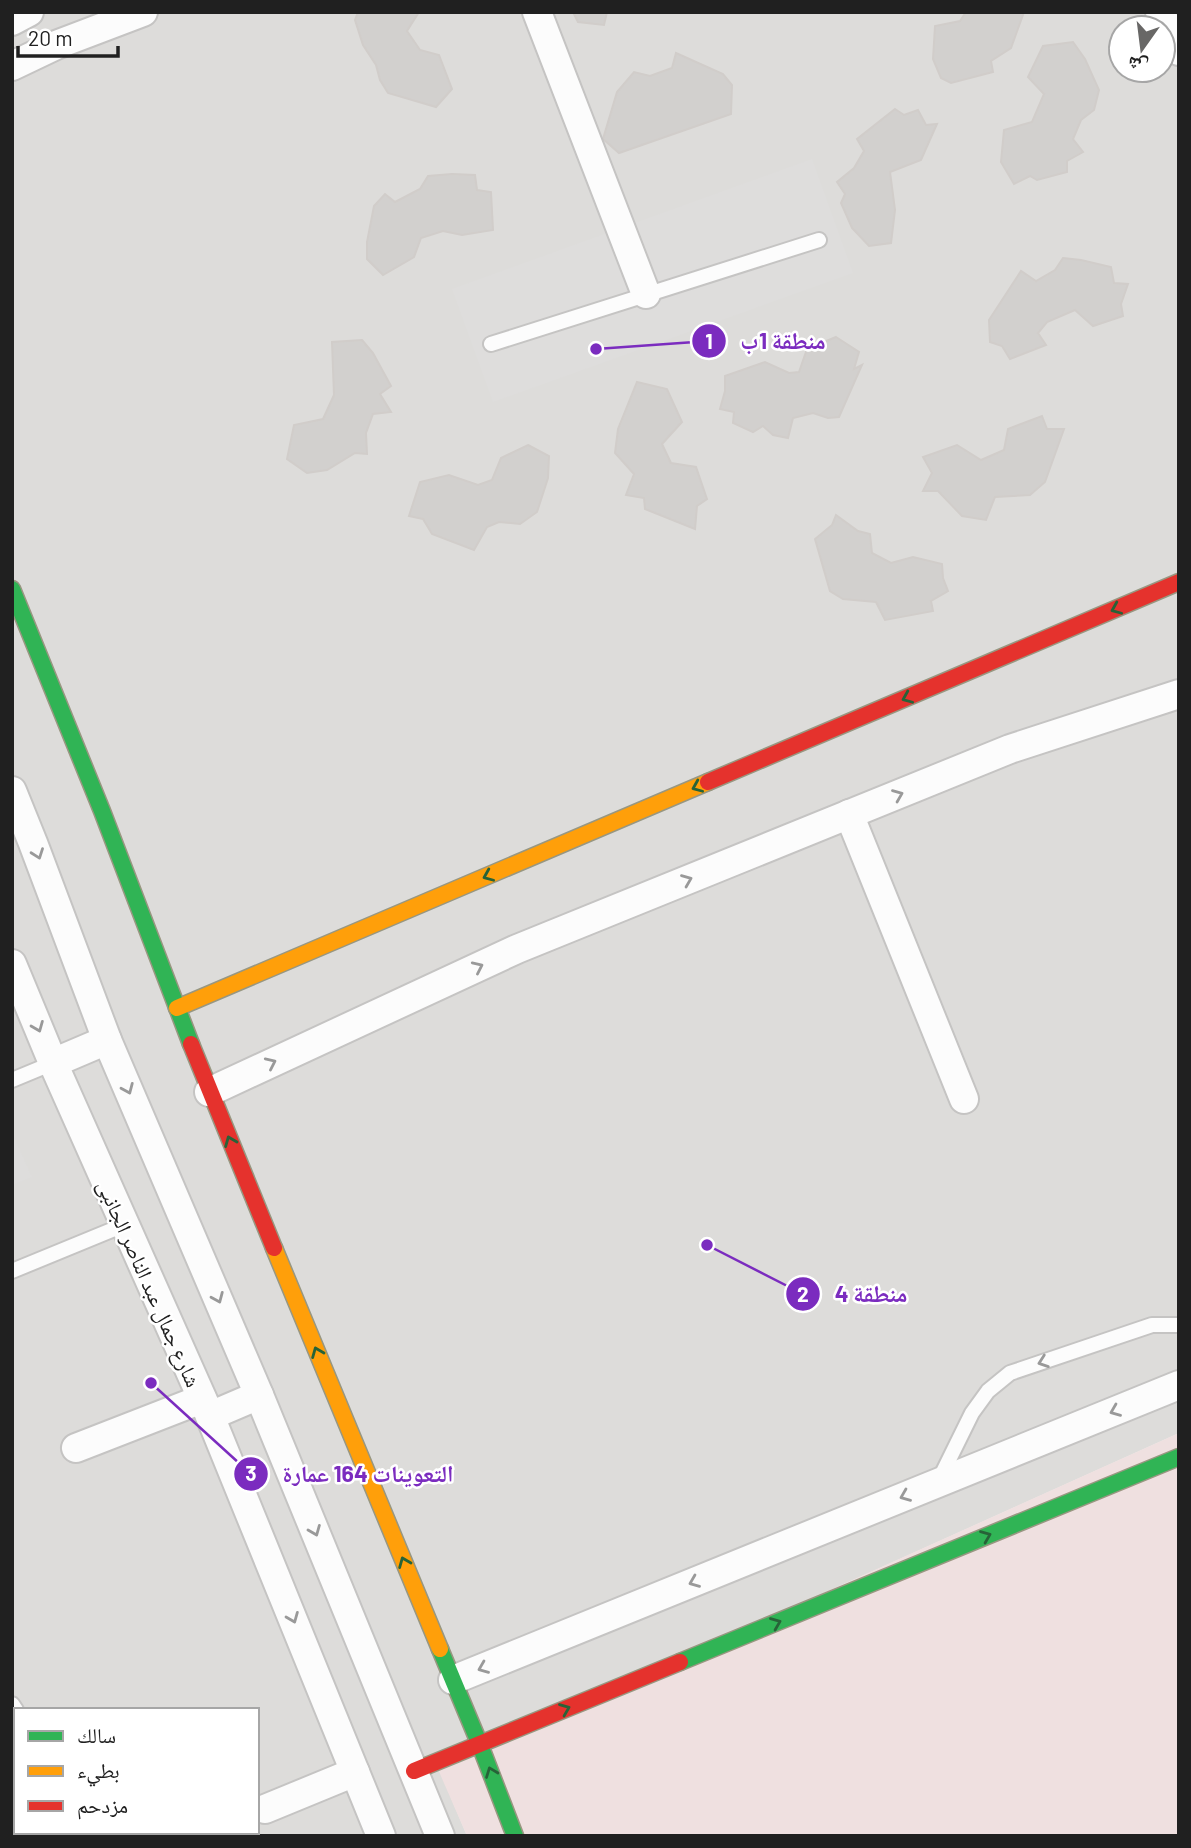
<svg xmlns="http://www.w3.org/2000/svg" width="1191" height="1848" viewBox="0 0 1191 1848" font-family="Barlow,'Noto Naskh Arabic',sans-serif">
  <style>
    .residential { fill: #dddcda; fill-rule: evenodd }
    .commercial { fill: #efe0e0 }
    .parking { fill: #dedddc }
    .building { fill: #d2d0ce; stroke: #d1cdca; stroke-width: 2 }
    .lines { fill: none; stroke-linecap: round; stroke-linejoin: round }
    .lane-casing { stroke: #c5c4c3; stroke-width: 18 }
    .street-casing { stroke: #c5c4c3; stroke-width: 32 }
    .fast-casing { stroke: #989781; stroke-width: 19 }
    .slow-casing { stroke: #989781; stroke-width: 19 }
    .jam-casing { stroke: #989781; stroke-width: 19 }
    .lane { stroke: #fcfcfc; stroke-width: 14 }
    .street { stroke: #fcfcfc; stroke-width: 28 }
    .fast { stroke: #30b455; stroke-width: 16 }
    .slow { stroke: #ff9f0a; stroke-width: 16 }
    .jam { stroke: #e5322d; stroke-width: 16 }
    .oneway { stroke: #276338 }
    .oneway2 { stroke: #999 }
    .labels { text-anchor: middle; dominant-baseline: central; stroke-width: 5; stroke-linejoin: round; paint-order: stroke }
    .street-label { font-size: 21px; fill: #202020; stroke: #fff }
    .leader { fill: none; stroke: #7b2cbf; stroke-width: 2.5 }
    .callout-dot { fill: #7b2cbf; stroke: #fff; stroke-width: 2.5 }
    .mark-label { font-size: 21px; text-anchor: middle; font-weight: bold; fill: #fff }
    .callout-label { font-size: 23px; text-anchor: middle; font-weight: bold; fill: #7b2cbf; stroke: #fff; stroke-width: 5; stroke-linejoin: round; paint-order: stroke }
  </style>
  <rect width="100%" height="100%" fill="#eeece9"/>
  <path class="residential" d="M 12,12 L 1179,12 L 1179,1433 L 438,1767 L 467,1836 L 12,1836 ZM 1121,28 L 1163,28 L 1163,70 L 1121,70 ZM 16,1710 L 257,1710 L 257,1832 L 16,1832 Z"/>
  <polygon class="commercial" points="1179,1433 1179,1836 467,1836 437,1767"/>
  <g class="parking">
    <polygon points="812,159 853,273 493,402 452,289"/>
    <polygon points="12,1132 32,1177 12,1185"/>
  </g>
  <g class="building">
    <polygon points="358,12 419,12 407,31 420,50 439,55 452,89 436,107 388,93 380,80 376,65 363,45 355,20"/>
    <polygon points="573,12 607,12 604,25 578,22"/>
    <polygon points="966,12 1024,12 1011,48 991,61 993,72 951,83 941,78 933,59 935,26 960,21"/>
    <polygon points="1073,42 1085,59 1099,90 1094,110 1081,120 1073,139 1083,152 1067,161 1067,172 1037,180 1030,176 1014,184 1001,162 1004,130 1032,122 1044,94 1028,77 1043,46"/>
    <polygon points="676,53 723,74 732,85 731,114 619,153 603,139 617,92 634,72 650,76 672,68"/>
    <polygon points="895,109 904,115 918,110 926,125 937,124 921,160 890,172 895,210 891,243 869,246 852,228 841,203 845,194 837,182 854,168 864,151 857,139"/>
    <polygon points="452,174 475,175 477,190 491,192 493,230 462,235 443,231 421,238 414,257 383,275 367,259 367,242 374,206 385,194 395,202 420,189 428,176"/>
    <polygon points="1063,258 1081,260 1111,267 1114,283 1128,284 1121,304 1123,316 1093,326 1075,310 1047,322 1038,333 1046,345 1010,359 1002,346 990,342 989,320 1021,271 1036,281 1055,270"/>
    <polygon points="836,337 859,352 854,369 862,365 839,417 828,418 813,413 793,418 788,438 773,435 763,426 753,432 733,423 734,412 720,409 725,391 725,376 765,362 789,373 799,372 807,349"/>
    <polygon points="362,340 373,353 391,386 380,394 391,412 373,414 366,433 367,454 355,453 327,470 307,473 287,459 294,425 323,419 334,395 332,342"/>
    <polygon points="637,382 667,389 682,422 662,444 671,463 696,467 707,499 697,506 695,529 645,509 644,498 626,495 634,474 615,453 618,429"/>
    <polygon points="1042,416 1047,429 1064,429 1045,482 1030,495 995,497 986,520 962,516 938,491 923,491 932,473 923,457 957,445 981,460 1004,450 1008,429"/>
    <polygon points="528,445 549,456 548,478 537,512 520,524 499,522 487,527 474,550 432,534 423,519 409,516 420,482 449,475 478,485 492,480 501,458"/>
    <polygon points="836,515 858,531 870,534 872,553 891,563 913,557 942,564 943,578 948,591 931,601 933,611 885,620 876,602 843,599 830,591 815,539 832,525"/>
  </g>
  <g class="lines">
    <g class="lane-casing">
      <g id="lane">
        <polyline points="491,344 819,240"/>
        <polyline points="12,1080 53,1063"/>
        <polyline points="12,1271 124,1225"/>
        <polyline points="939,1480 972,1413 988,1391 1010,1373 1152,1325 1179,1325"/>
        <polyline points="12,1704 16,1710"/>
      </g>
    </g>
    <g class="street-casing">
      <g id="street">
        <polyline points="537,12 646,294"/>
        <polyline points="1160,12 1179,51"/>
        <polyline points="12,21 29,12"/>
        <polyline points="12,66 56,45 143,12"/>
        <polyline points="12,791 33,843 107,1040 259,1395 440,1836"/>
        <polyline points="849,814 964,1099"/>
        <polyline points="12,964 53,1063 210,1416 381,1836"/>
        <polyline points="53,1063 107,1040"/>
        <polyline points="209,1092 517,949 1010,749 1179,694"/>
        <polyline points="210,1416 259,1395"/>
        <polyline points="76,1448 202,1399"/>
        <polyline points="453,1680 1179,1385"/>
        <polyline points="265,1809 355,1772"/>
      </g>
    </g>
    <g class="fast-casing">
      <g id="fast">
        <polyline points="12,589 102,811 191,1044"/>
        <polyline points="440,1649 480,1745 515,1836"/>
        <polyline points="680,1662 1179,1457"/>
      </g>
    </g>
    <g class="slow-casing">
      <g id="slow">
        <polyline points="177,1008 708,782"/>
        <polyline points="274,1248 440,1649"/>
      </g>
    </g>
    <g class="jam-casing">
      <g id="jam">
        <polyline points="708,782 1179,582"/>
        <polyline points="191,1044 274,1248"/>
        <polyline points="414,1771 680,1662"/>
      </g>
    </g>
    <use href="#lane" class="lane"/>
    <use href="#street" class="street"/>
    <use href="#fast" class="fast"/>
    <use href="#slow" class="slow"/>
    <use href="#jam" class="jam"/>
  </g>
  <defs><path id="oneway-chevron" d="M-2-3.5L2.5 0L-2 3.5" fill="none" stroke-width="1.6" stroke-linecap="round" stroke-linejoin="round" transform="scale(1.75)"/></defs>
  <g class="oneway">
    <use href="#oneway-chevron" transform="translate(1116 609) rotate(157)"/>
    <use href="#oneway-chevron" transform="translate(907 698) rotate(157)"/>
    <use href="#oneway-chevron" transform="translate(697 787) rotate(157)"/>
    <use href="#oneway-chevron" transform="translate(488 876) rotate(157)"/>
    <use href="#oneway-chevron" transform="translate(230 1141) rotate(-112)"/>
    <use href="#oneway-chevron" transform="translate(317 1352) rotate(-112)"/>
    <use href="#oneway-chevron" transform="translate(986 1536) rotate(-22)"/>
    <use href="#oneway-chevron" transform="translate(404 1562) rotate(-112)"/>
    <use href="#oneway-chevron" transform="translate(776 1623) rotate(-22)"/>
    <use href="#oneway-chevron" transform="translate(565 1709) rotate(-22)"/>
    <use href="#oneway-chevron" transform="translate(491 1772) rotate(-111)"/>
  </g>
  <g class="oneway2">
    <use href="#oneway-chevron" transform="translate(898 795) rotate(-22)"/>
    <use href="#oneway-chevron" transform="translate(38 854) rotate(70)"/>
    <use href="#oneway-chevron" transform="translate(687 880) rotate(-22)"/>
    <use href="#oneway-chevron" transform="translate(478 967) rotate(-25)"/>
    <use href="#oneway-chevron" transform="translate(38 1027) rotate(68)"/>
    <use href="#oneway-chevron" transform="translate(271 1063) rotate(-25)"/>
    <use href="#oneway-chevron" transform="translate(128 1089) rotate(67)"/>
    <use href="#oneway-chevron" transform="translate(218 1298) rotate(67)"/>
    <use href="#oneway-chevron" transform="translate(1043 1362) rotate(161)"/>
    <use href="#oneway-chevron" transform="translate(1115 1411) rotate(158)"/>
    <use href="#oneway-chevron" transform="translate(905 1496) rotate(158)"/>
    <use href="#oneway-chevron" transform="translate(315 1531) rotate(68)"/>
    <use href="#oneway-chevron" transform="translate(694 1582) rotate(158)"/>
    <use href="#oneway-chevron" transform="translate(293 1618) rotate(68)"/>
    <use href="#oneway-chevron" transform="translate(483 1668) rotate(158)"/>
  </g>
  <g class="labels">
    <g class="street-label">
      <text transform="translate(150 1283) rotate(66)">شارع جمال عبد الناصر الجانبى</text>
    </g>
  </g>
  <path class="leader" d="M596 349L709 341M707 1245L803 1294M151 1383L251 1474"/>
  <g class="callout-dot">
    <circle cx="596" cy="349" r="7"/>
    <circle cx="707" cy="1245" r="7"/>
    <circle cx="151" cy="1383" r="7"/>
    <circle cx="709" cy="341" r="18"/>
    <circle cx="803" cy="1294" r="18"/>
    <circle cx="251" cy="1474" r="18"/>
  </g>
  <g class="mark-label">
    <text x="709" y="349">1</text>
    <text x="803" y="1302">2</text>
    <text x="251" y="1481">3</text>
  </g>
  <g class="callout-label">
    <text x="783" y="349">منطقة 1ب</text>
    <text x="871" y="1302">منطقة 4</text>
    <text x="368" y="1482">التعوينات 164 عمارة</text>
  </g>
  <rect width="1191" height="1848" fill="none" stroke="#202020" stroke-width="28"/>
  <rect x="14" y="1708" width="245" height="126" fill="#ffffff" stroke="#a6a6a6" stroke-width="2"/>
  <rect x="28" y="1731" width="35" height="10" fill="#30b455" stroke="#a6a6a6" stroke-width="2"/>
  <text x="77" y="1743" font-size="21" fill="#202020">سالك</text>
  <rect x="28" y="1766" width="35" height="10" fill="#ff9f0a" stroke="#a6a6a6" stroke-width="2"/>
  <text x="77" y="1778" font-size="21" fill="#202020">بطيء</text>
  <rect x="28" y="1801" width="35" height="10" fill="#e5322d" stroke="#a6a6a6" stroke-width="2"/>
  <text x="77" y="1813" font-size="21" fill="#202020">مزدحم</text>
  <g transform="translate(1142 49) rotate(194)"><circle r="33" fill="#ffffff" stroke="#a6a6a6" stroke-width="2"/>
  <path d="M0-5L12 26L0 18L-12 26Z" fill="#686766"/>
  <text y="-10" font-size="19" font-weight="bold" text-anchor="middle" fill="#202020">ش</text>
  </g>
  <path d="M18 46v10h100v-10" fill="none" stroke="#202020" stroke-width="3.5"/>
  <text x="28" y="46" font-size="21" fill="#202020" stroke="#ffffff" stroke-width="5" paint-order="stroke">20 m</text>
</svg>
